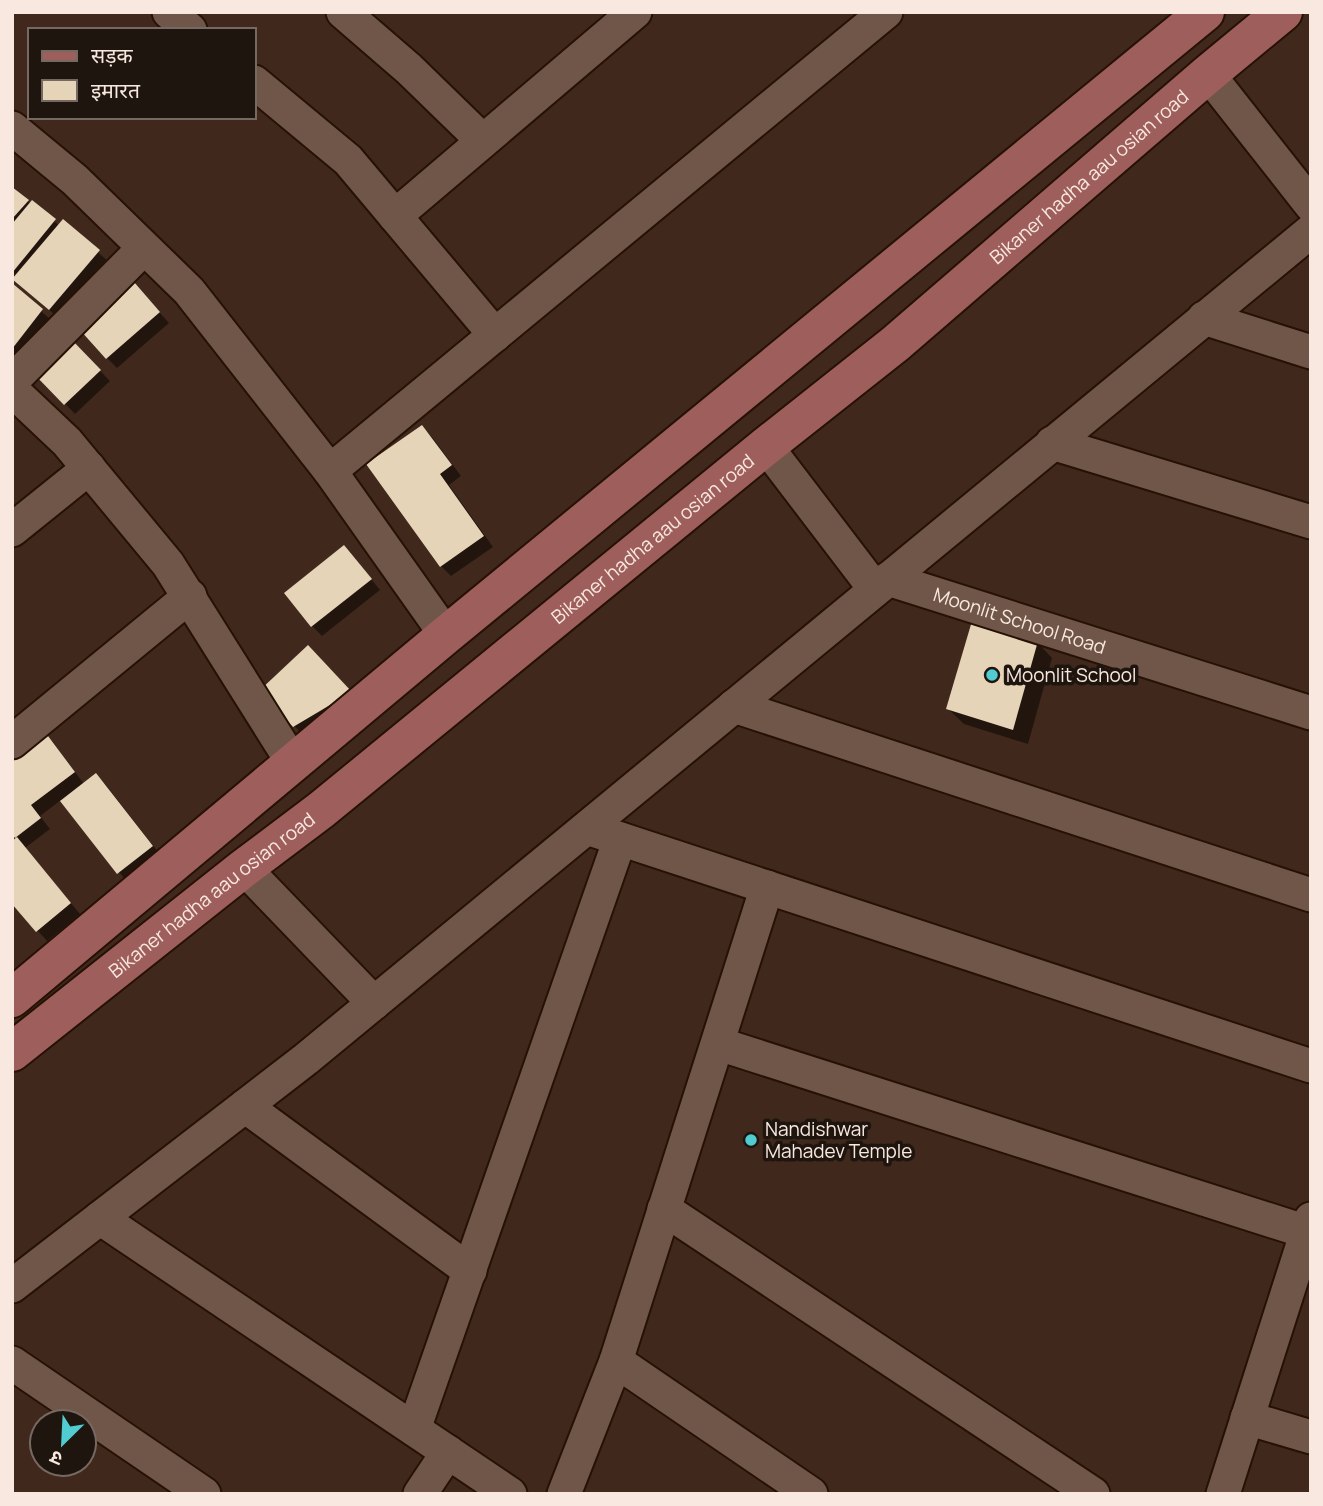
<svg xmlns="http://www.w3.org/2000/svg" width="1323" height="1506" viewBox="0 0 1323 1506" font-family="Manrope,'Noto Sans Devanagari',sans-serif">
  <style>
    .shadow { fill: #0007 }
    .building { fill: #e6d4b9 }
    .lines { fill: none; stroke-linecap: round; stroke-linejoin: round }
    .street-casing { stroke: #261105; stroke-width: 37 }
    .primary-casing { stroke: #261105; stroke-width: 42 }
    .street { stroke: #705648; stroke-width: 33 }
    .primary { stroke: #9e5e5b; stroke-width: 38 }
    .poi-dot { fill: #51ccd1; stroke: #1f150f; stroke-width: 2.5 }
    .labels { text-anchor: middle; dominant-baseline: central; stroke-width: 7; stroke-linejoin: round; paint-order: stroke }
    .street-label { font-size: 19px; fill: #f8e8df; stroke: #1f150f }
    .poi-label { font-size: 19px; fill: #f8e8df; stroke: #1f150f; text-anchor: start }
  </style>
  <rect width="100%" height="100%" fill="#40291c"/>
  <g class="shadow">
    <polygon points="12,189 60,226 63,222 109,262 60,319 25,290 12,276"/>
    <polygon points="12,285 52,321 12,363"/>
    <polygon points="144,295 169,323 117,368 107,358"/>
    <polygon points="70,340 110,381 75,414 35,373"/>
    <polygon points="422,427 432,437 461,476 449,485 493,547 451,576 441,566"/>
    <polygon points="354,558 380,590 322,636 312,626"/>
    <polygon points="1037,642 1052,658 1028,744 964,724 948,709"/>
    <polygon points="308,648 360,703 304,736 261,691"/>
    <polygon points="52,741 84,784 96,775 106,785 162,857 128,883 61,800 40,816 50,829 25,848 80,914 47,941 12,902 18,838 12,831"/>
  </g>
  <g class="building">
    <polygon points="12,187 29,200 12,219"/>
    <polygon points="32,200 56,219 12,273 12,224"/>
    <polygon points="63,219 100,250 49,310 12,279"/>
    <polygon points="134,282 160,312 106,359 80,330"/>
    <polygon points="12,283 43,309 12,349"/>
    <polygon points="70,338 101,370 64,405 33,373"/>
    <polygon points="422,425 452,465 440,474 484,536 440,567 366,464"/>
    <polygon points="344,545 372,579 311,627 284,593"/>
    <polygon points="972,621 1038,641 1013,730 946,709"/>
    <polygon points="308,645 352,692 293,727 259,691"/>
    <polygon points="42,728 75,772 31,805 41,818 15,838 12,834 12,751"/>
    <polygon points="96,773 153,846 117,874 60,801"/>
    <polygon points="17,837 71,903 36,932 12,904 12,841"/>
  </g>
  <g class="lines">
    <g class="street-casing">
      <g id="street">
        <polyline points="169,12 190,30"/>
        <polyline points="343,12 409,69 482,140"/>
        <polyline points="1208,74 1311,205"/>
        <polyline points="254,82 348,160 495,335"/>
        <polyline points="12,128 75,180 189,291 330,471 446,635"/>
        <polyline points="395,216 635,12"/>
        <polyline points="1204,318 1311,352"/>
        <polyline points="12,381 144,248"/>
        <polyline points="12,390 67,442 168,564 293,763"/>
        <polyline points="1052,443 1311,522"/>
        <polyline points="766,446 875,589"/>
        <polyline points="330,471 886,12"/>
        <polyline points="12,530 89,468"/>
        <path id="s1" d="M 888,579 L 1311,713"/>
        <polyline points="734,706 1311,895"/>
        <polyline points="12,742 190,596"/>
        <polyline points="587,828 1311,1066"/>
        <polyline points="244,868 374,1003"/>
        <polyline points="719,1044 1307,1232"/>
        <polyline points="245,1106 470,1271"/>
        <polyline points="664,1209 1093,1494"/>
        <polyline points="100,1218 510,1494"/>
        <polyline points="12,1286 306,1059 1311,231"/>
        <polyline points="616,1361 811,1494"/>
        <polyline points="12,1363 204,1494"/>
        <polyline points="1247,1418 1311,1437"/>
        <polyline points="414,1429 620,839"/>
        <polyline points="420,1494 448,1452"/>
        <polyline points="564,1494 616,1361 767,887"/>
        <polyline points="1223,1494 1311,1219"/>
      </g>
    </g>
    <g class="primary-casing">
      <g id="primary">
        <polyline points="12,998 446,635 1205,12"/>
        <path id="s2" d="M 12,1052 L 244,868 L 321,810 L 766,446 L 895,344 L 1208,74 L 1283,12"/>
      </g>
    </g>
    <use href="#street" class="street"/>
    <use href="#primary" class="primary"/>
  </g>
  <g class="poi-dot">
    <circle cx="992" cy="675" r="7"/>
    <circle cx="751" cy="1140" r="7"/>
  </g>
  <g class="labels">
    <g class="street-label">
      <text stroke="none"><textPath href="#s2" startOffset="1388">Bikaner hadha aau osian road</textPath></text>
      <text stroke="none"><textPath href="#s2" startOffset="821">Bikaner hadha aau osian road</textPath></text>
      <text stroke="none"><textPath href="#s1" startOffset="138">Moonlit School Road</textPath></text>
      <text stroke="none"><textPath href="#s2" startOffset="254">Bikaner hadha aau osian road</textPath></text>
    </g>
    <g class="poi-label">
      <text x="1006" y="675">Moonlit School</text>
      <text x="765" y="1129">Nandishwar<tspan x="765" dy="22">Mahadev Temple</tspan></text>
    </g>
  </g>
  <rect width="1323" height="1506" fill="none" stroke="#f8e8df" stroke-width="28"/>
  <rect x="28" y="28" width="228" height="91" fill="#1f150f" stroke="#766962" stroke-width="2"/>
  <rect x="42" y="51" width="35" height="10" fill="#9e5e5b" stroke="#766962" stroke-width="2"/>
  <text x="91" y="63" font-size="21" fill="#f8e8df">सड़क</text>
  <rect x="42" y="80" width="35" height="21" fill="#e6d4b9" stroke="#766962" stroke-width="2"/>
  <text x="91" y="98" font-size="21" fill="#f8e8df">इमारत</text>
  <g transform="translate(63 1443) rotate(204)"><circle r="33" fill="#1f150f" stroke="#766962" stroke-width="2"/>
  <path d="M0-5L12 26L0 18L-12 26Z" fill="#51ccd1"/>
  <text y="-10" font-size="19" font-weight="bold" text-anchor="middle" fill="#f8e8df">उ</text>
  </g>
</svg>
